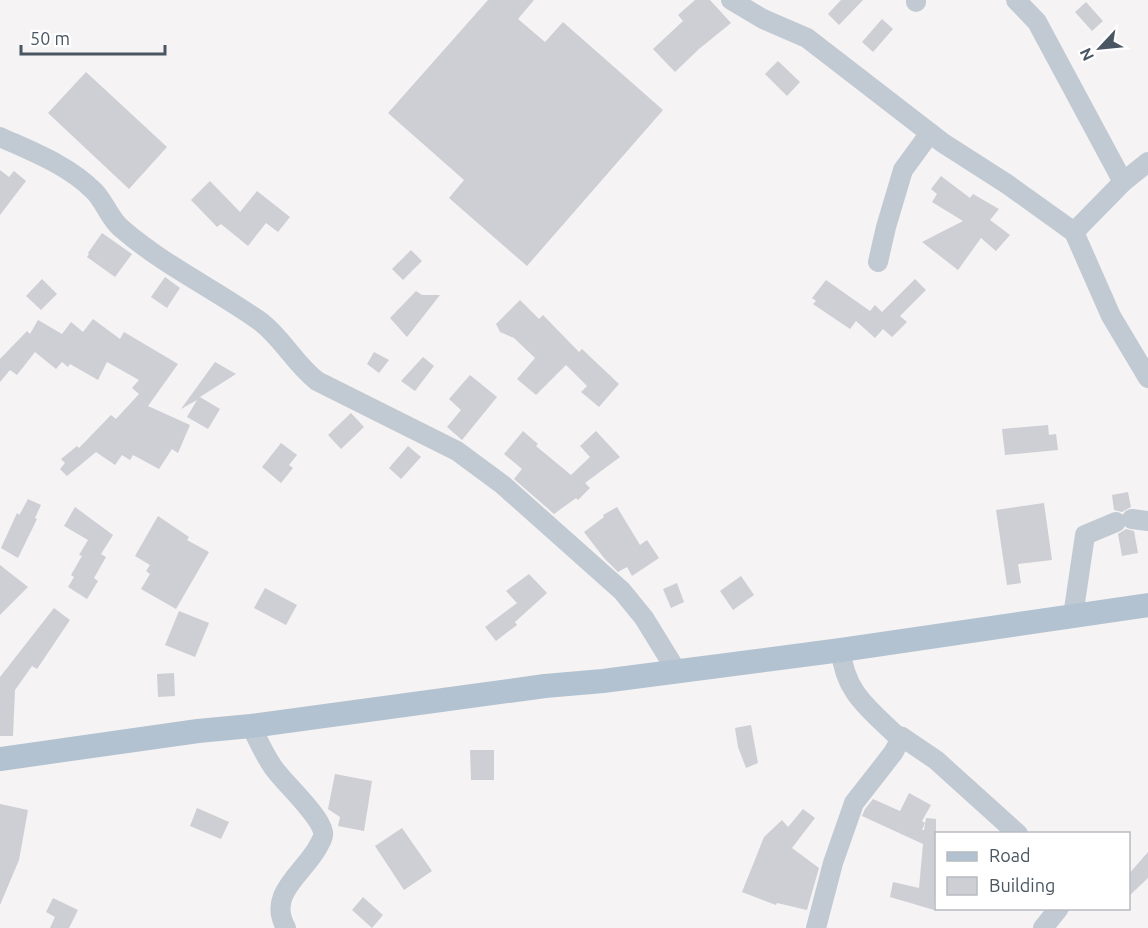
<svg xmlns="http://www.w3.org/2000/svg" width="1148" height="928" viewBox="0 0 1148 928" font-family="Ubuntu,sans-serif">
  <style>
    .building { fill: #cdcfd5 }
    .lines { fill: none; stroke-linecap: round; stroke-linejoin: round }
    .minor { stroke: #c1cad2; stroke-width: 20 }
    .major { stroke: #b3c2d1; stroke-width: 24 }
  </style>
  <rect width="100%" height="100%" fill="#f5f3f3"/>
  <g class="building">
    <polygon points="488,0 534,0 518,19 545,42 563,22 663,110 527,266 449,198 464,180 388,113"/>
    <polygon points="695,0 710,0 731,23 699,49 675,72 653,49 683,21 678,15"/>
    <polygon points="841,0 863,0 839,25 828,14"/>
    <polygon points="1086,2 1103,21 1092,31 1075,12"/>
    <polygon points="882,19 893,29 873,52 862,42"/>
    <polygon points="778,61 800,82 787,96 765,74"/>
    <polygon points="86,72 167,147 129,189 48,113"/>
    <polygon points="0,170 9,177 14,171 26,181 0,215"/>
    <polygon points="941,176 970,198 973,194 999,209 990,220 1010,235 996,251 981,238 958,270 922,242 963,221 932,202 937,194 931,189"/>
    <polygon points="210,181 240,212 257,191 290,217 278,232 266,223 248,246 221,224 217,227 191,200"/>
    <polygon points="102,233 132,254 115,277 87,257 89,254 88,253"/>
    <polygon points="411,250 422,261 403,280 392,269"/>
    <polygon points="165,277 180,288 167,308 151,297"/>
    <polygon points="42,279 57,294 41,310 26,296"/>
    <polygon points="915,279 926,290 900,316 907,322 892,337 883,329 875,338 856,321 850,329 813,304 816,301 812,298 826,280 870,311 875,305 882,312"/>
    <polygon points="416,291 422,295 440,295 407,337 390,318"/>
    <polygon points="520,300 539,319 543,315 579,352 582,349 619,384 599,407 581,392 587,386 566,365 536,395 517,379 535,358 514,338 500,332 496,324"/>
    <polygon points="93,319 120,339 124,332 178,364 148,406 190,425 178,453 172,449 159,469 133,455 130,460 122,455 115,465 96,452 67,476 60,469 65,463 61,459 77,446 79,448 111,415 116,419 139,394 132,388 139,380 107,362 98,380 70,364 68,367 62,362 56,369 35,352 17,375 10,370 0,382 0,359 27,331 30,334 38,320 62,334 71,322 83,332"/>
    <polygon points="374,352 389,360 379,373 367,364"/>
    <polygon points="423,357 434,366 415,391 401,381"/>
    <polygon points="215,362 236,374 200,397 220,409 208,429 187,417 197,400 181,409"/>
    <polygon points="470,375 497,397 462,440 447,427 461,410 449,399"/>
    <polygon points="351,413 364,427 341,449 328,435"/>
    <polygon points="1048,425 1049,435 1056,434 1058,450 1005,455 1002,429"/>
    <polygon points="523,431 538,444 536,446 571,475 590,457 580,446 596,431 620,457 585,483 590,488 578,500 576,498 554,514 514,479 522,469 504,454"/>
    <polygon points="281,443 297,455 289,465 293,468 281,483 262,467"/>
    <polygon points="408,446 421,457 401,479 389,468"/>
    <polygon points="1128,492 1131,507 1122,512 1114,510 1112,495"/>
    <polygon points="28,499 41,505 35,518 37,519 18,558 1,548 17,513 19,515 21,512"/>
    <polygon points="1044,503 1052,560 1018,564 1021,583 1007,585 996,510"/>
    <polygon points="75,507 113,535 101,554 106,557 94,578 98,581 87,599 68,587 74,577 71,575 82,556 79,555 88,540 64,526"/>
    <polygon points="617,507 640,545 647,540 659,558 632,576 627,567 618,572 604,558 584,532 604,517 603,515"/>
    <polygon points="158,516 189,537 187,540 209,552 176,609 141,589 150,574 146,571 150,565 135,556"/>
    <polygon points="1126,529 1134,531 1138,553 1122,556 1118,534"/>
    <polygon points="0,565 28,587 0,615"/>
    <polygon points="529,574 547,593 515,622 517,625 496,641 485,627 517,603 506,591"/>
    <polygon points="741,576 754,595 733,610 720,591"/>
    <polygon points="677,583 684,602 671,608 663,589"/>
    <polygon points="265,588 297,605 286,625 254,608"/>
    <polygon points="54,608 70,620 37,669 32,666 15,690 13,736 0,736 0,677"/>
    <polygon points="179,611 209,623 195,657 165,645"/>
    <polygon points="174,673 175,696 158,697 157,674"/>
    <polygon points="751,725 758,763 746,768 738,747 735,728"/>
    <polygon points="470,750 494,750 494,780 471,780"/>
    <polygon points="335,774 372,781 364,831 338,826 340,817 328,809"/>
    <polygon points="909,793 931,805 922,821 925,823 922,830 924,830 926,818 936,819 936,883 934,910 890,897 893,882 919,888 923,844 862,816 865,809 873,799 900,811"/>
    <polygon points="0,804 28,810 19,860 0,905"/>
    <polygon points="197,808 229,822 221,839 190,826"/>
    <polygon points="803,809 815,818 792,848 819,868 807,910 777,903 776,905 742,892 764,837 782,820 788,827"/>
    <polygon points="402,828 432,871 404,890 375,846"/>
    <polygon points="1148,852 1148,878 1128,897 1128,875"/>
    <polygon points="363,897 383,915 372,928 352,910"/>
    <polygon points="53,898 78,910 69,928 50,928 55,917 46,912"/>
  </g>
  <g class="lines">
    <g class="minor">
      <polyline points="731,0 763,19 807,38 943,143 1007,184 1074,232 1111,316 1148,378"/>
      <polyline points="1016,0 1037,22 1123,182 1074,232"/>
      <polyline points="916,2 916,0"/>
      <path d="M 0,137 C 33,152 68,165 94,191 C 105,202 109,218 121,228 C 163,265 215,289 261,322 C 283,339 295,364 317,381 L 457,451 L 503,485 L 622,591 L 644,618 L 676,670"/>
      <polyline points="1123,182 1148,162"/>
      <polyline points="878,262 886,227 903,170 930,133"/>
      <polyline points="1132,519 1148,521"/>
      <polyline points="1073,616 1085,535 1116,522"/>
      <path d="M 251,726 C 258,740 264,754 273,767 C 284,783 320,815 323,832 C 324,837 321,841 319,845 C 305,873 266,893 286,928"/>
      <polyline points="902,737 936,760 1018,834"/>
      <path d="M 816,928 L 833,863 L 854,803 L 893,753 L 902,737 L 896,735 C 868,708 844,691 841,650"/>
      <polyline points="1043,928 1059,908"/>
    </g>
    <polyline class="major" points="0,759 198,731 251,726 545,686 603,681 841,650 1148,605"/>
  </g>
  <rect x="935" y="832" width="195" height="78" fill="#ffffff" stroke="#b7bbc0" stroke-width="1.5"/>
  <rect x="947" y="852" width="30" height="9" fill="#b3c2d1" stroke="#b7bbc0" stroke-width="1.5"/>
  <text x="989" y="862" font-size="18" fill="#4a5661">Road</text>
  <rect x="947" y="877" width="30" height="18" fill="#cdcfd5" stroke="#b7bbc0" stroke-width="1.5"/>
  <text x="989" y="892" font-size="18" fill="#4a5661">Building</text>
  <g transform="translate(1100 48) rotate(244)" stroke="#ffffff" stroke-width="4.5" paint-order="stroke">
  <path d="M0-4.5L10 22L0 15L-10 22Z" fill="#4a5661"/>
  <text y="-9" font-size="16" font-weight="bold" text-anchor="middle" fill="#4a5661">N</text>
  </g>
  <path d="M21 45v9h144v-9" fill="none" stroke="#4a5661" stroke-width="3"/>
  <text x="30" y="45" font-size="18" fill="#4a5661" stroke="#ffffff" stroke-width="4.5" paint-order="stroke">50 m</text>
</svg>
